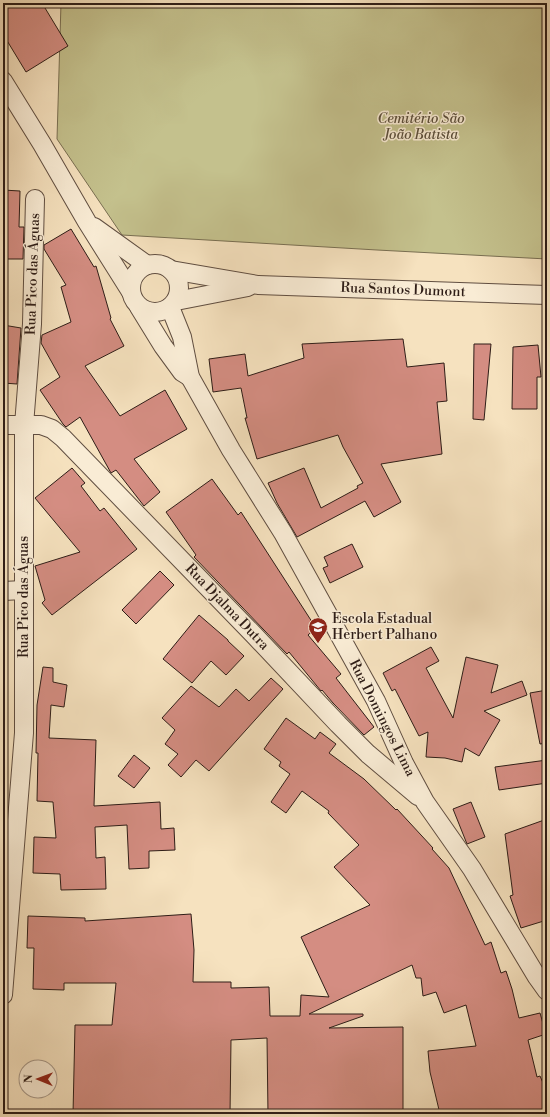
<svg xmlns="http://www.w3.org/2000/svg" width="550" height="1117" viewBox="0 0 550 1117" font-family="'Libre Bodoni',serif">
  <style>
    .green { fill: #c4c18d; stroke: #796f52 }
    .building { fill: #d48d82; stroke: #2e1d17 }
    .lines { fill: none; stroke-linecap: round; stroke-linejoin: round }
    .street-casing { stroke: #604e41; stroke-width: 20 }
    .street { stroke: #f9ecd5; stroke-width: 18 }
    .labels { text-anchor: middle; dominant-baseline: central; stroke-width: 3; stroke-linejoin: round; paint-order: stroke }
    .park-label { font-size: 14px; font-style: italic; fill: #5b4e3a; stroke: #f9ecd5 }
    .street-label { font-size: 14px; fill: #2e1d17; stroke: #f9ecd5 }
    .poi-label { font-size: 14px; fill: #2e1d17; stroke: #f9ecd5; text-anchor: start }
  </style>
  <rect width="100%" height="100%" fill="#f6e2bf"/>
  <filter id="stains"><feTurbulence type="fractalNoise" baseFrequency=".005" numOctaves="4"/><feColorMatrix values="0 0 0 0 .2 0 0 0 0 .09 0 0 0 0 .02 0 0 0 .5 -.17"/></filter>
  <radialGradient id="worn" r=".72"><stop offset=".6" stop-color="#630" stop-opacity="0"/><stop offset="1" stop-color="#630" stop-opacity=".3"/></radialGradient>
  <polygon class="green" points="61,3 547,3 547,259 377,250 122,235 57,139"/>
  <g class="building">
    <polygon points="3,3 42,3 68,46 26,72 3,34"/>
    <polygon points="3,190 20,191 19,227 24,227 23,259 3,259"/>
    <polygon points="71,229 94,267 96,266 111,318 110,319 124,346 85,366 120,416 165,390 187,429 134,459 160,492 144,506 116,470 111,473 80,417 66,427 63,424 40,390 60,377 41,343 42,335 71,322 61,287 66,285 44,249 44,245"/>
    <polygon points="3,325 21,328 17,384 3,383"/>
    <polygon points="403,339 407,367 444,363 447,401 437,402 442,454 381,464 401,502 374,517 365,501 297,537 277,503 268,483 304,468 321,508 358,488 357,486 363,483 343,447 338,435 257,459 245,418 247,418 241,388 213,392 209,359 245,354 248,376 304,358 302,344"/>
    <polygon points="474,344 491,344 484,420 473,419"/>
    <polygon points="538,345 541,377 537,377 537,409 512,409 513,347"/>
    <polygon points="72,468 85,483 81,486 100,511 104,508 137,549 52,615 42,603 45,600 35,566 80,552 35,498"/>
    <polygon points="212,479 238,515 241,512 316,628 308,635 341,674 336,678 374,727 364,735 333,703 322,690 321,691 289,652 287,654 194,557 196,555 166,512"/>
    <polygon points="352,544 363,567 330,583 323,568 328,566 324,557"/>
    <polygon points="160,571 174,585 136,624 122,610"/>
    <polygon points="199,615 228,640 228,641 244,656 226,675 211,661 192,683 163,659"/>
    <polygon points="431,647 439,661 426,668 453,718 466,657 498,665 491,693 522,681 527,695 484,711 500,720 479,756 465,748 462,762 445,758 426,757 428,732 419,736 395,689 392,691 383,673"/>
    <polygon points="43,667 53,668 53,682 67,685 64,707 51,705 49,738 96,740 94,806 160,802 161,829 174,828 175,850 149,851 149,868 129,869 127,825 95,827 96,858 105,857 106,889 61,890 60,874 33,873 34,837 56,838 53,802 37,801 38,753 36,753 37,705"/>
    <polygon points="271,678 283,689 209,771 196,760 181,777 168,765 178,754 165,744 175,730 162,718 191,686 219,707 236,689 249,701"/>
    <polygon points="547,690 547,743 540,744 530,693"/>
    <polygon points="286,718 315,739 320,732 336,744 329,753 364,779 396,810 397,809 433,848 432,849 449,868 485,945 491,942 501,973 506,971 512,989 519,1018 540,1013 546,1034 528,1040 537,1077 540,1076 547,1092 547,1109 536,1114 440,1114 430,1072 428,1051 476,1046 466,1005 444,1013 436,992 423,996 421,978 416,978 412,965 309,1014 363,1014 363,1016 329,1028 403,1027 403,1114 268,1114 267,1038 231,1040 230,1114 73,1114 75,1025 112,1025 116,983 64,983 64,990 33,989 34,948 27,948 28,916 85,918 85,921 191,914 194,950 193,982 231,982 231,988 269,987 270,1016 300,1016 301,995 329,997 301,937 370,905 334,867 359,845 328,813 329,811 302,791 286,813 271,802 290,774 279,766 281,762 264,749"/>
    <polygon points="134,755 150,768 134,788 118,776"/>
    <polygon points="547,760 547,783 499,790 495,767"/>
    <polygon points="471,802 485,837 467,844 453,809"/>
    <polygon points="547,819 547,920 521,928 510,896 513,895 505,834"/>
  </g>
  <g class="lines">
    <g class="street-casing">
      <g id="street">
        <polyline points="3,81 42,144 87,222 131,292"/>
        <polyline points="94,227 147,265"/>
        <circle cx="155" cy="288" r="24"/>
        <polyline points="171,270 258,285 547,295"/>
        <polyline points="176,301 248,287"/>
        <polyline points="139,307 163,346 182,372 190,377"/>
        <polyline points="170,307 182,337 190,377 231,450 283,533 376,701 404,763 425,802 472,869 537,977 547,991"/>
        <polyline points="3,425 41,425 52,429 63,438 254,635 338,724 368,754 418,796"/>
        <polyline points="3,591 24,590"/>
        <polyline points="3,995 24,733 24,425 32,324 35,199"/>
      </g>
    </g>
    <use href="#street" class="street"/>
  </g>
  <defs>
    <g id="school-pin" transform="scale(1)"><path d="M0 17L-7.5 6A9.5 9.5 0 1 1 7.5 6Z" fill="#8f2418" stroke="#f9ecd5"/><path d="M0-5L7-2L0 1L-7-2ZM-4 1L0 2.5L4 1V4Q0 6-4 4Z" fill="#fff"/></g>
  </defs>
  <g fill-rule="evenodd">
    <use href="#school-pin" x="318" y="627"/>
  </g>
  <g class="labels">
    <g class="park-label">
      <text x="421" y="119">Cemitério São<tspan x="421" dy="16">João Batista</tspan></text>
    </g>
    <g class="street-label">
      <text transform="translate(33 274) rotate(-88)">Rua Pico das Águas</text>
      <text transform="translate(403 290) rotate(2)">Rua Santos Dumont</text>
      <text transform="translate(24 597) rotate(-90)">Rua Pico das Águas</text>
      <text transform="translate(227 607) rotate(46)">Rua Djalma Dutra</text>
      <text transform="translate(382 718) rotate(63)">Rua Domingos Lima</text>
    </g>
    <g class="poi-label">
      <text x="332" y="619">Escola Estadual<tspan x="332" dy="16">Herbert Palhano</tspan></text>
    </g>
  </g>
  <rect width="550" height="1117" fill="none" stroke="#f6e2bf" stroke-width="16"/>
  <rect x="4" y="4" width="542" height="1109" fill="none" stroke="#2e1d17" stroke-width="2"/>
  <rect x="8" y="8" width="534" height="1101" fill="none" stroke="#2e1d17"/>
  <g transform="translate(38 1079) rotate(271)"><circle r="19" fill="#f9ecd5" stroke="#a89989"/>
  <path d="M0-3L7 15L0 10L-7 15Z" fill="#8f2418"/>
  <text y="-6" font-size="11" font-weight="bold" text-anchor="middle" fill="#2e1d17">N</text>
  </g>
  <rect width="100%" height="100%" filter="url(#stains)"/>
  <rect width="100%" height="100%" fill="url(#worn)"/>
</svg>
